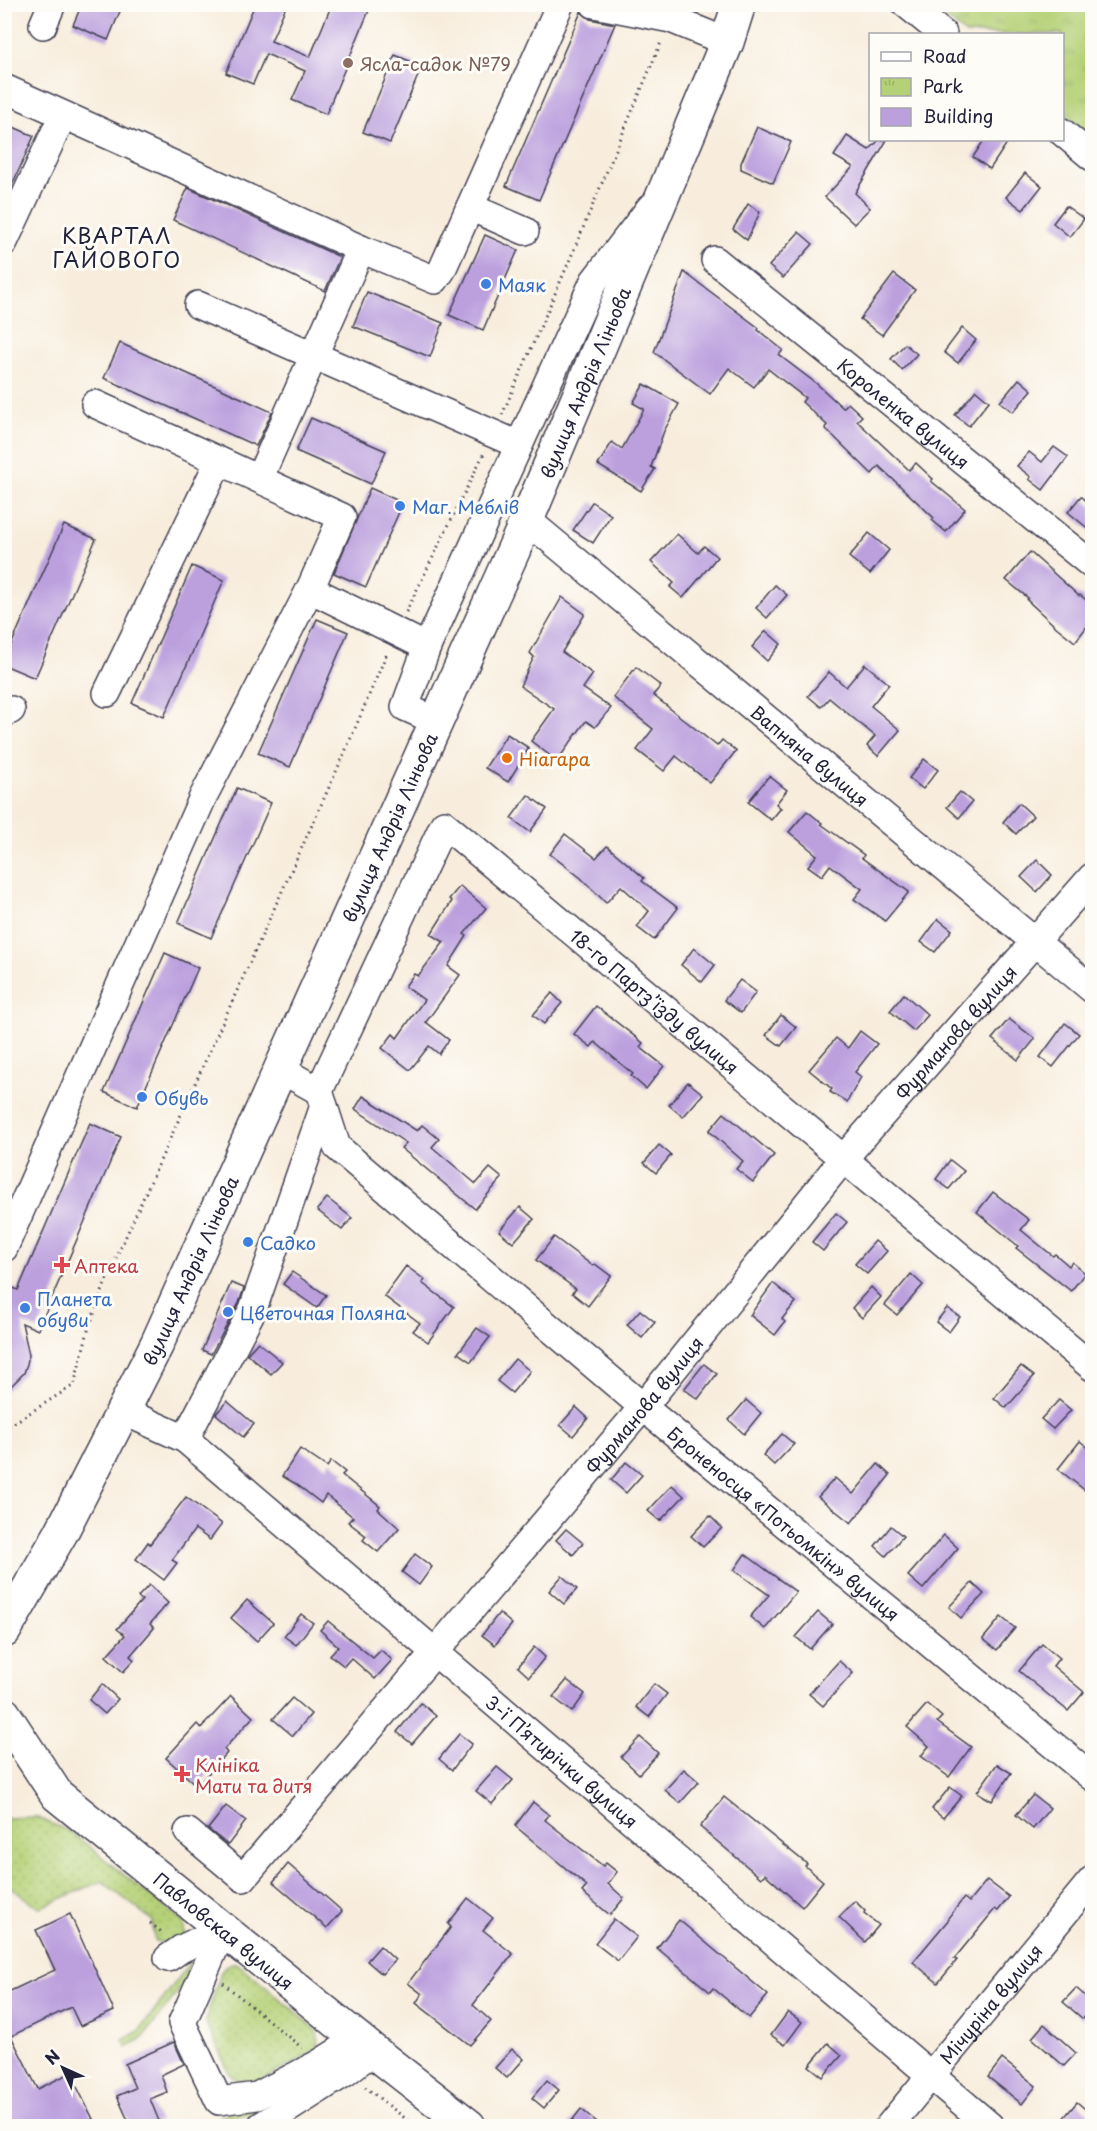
<svg xmlns="http://www.w3.org/2000/svg" width="1097" height="2131" viewBox="0 0 1097 2131" font-family="'Playpen Sans',sans-serif">
  <style>
    .grass { fill: url(#grass-dots); stroke: #6c7a59; stroke-width: 1.5 }
    .park { fill: url(#park-tufts); stroke: #6c7a59; stroke-width: 1.5 }
    .building { fill: #bca0de }
    .lines { fill: none; stroke-linecap: round; stroke-linejoin: round }
    .minor-casing { stroke: #424053; stroke-width: 30 }
    .major-casing { stroke: #424053; stroke-width: 36 }
    .path { stroke: #424053; stroke-width: 3; stroke-dasharray: 1.5 4.5; stroke-linecap: butt }
    .minor { stroke: #fff; stroke-width: 27 }
    .major { stroke: #fff; stroke-width: 33 }
    .education-dot { fill: #8d6e63; stroke: #fdfcf7; stroke-width: 2 }
    .shop-dot { fill: #3f7fe0; stroke: #fdfcf7; stroke-width: 2 }
    .food-dot { fill: #e8710a; stroke: #fdfcf7; stroke-width: 2 }
    .health-dot { fill: #e0444e; stroke: #fdfcf7; stroke-width: 2 }
    .labels { text-anchor: middle; dominant-baseline: central; stroke-width: 6; stroke-linejoin: round; paint-order: stroke }
    .education-label { font-size: 18px; fill: #785e54; stroke: #fdfcf7; text-anchor: start }
    .shop-label { font-size: 18px; fill: #366cbe; stroke: #fdfcf7; text-anchor: start }
    .street-label { font-size: 18px; fill: #22223b; stroke: #fdfcf7 }
    .food-label { font-size: 18px; fill: #c56008; stroke: #fdfcf7; text-anchor: start }
    .health-label { font-size: 18px; fill: #be3a42; stroke: #fdfcf7; text-anchor: start }
    .quarter-label { font-size: 21px; letter-spacing: 1.5px; fill: #22223b; stroke: #fdfcf7 }
  </style>
  <defs>
    <pattern id="grass-dots" width="8" height="8" patternUnits="userSpaceOnUse" patternTransform="scale(1.5)"><rect width="8" height="8" fill="#b5d177"/><path d="M2 2h.1M6 6h.1" fill="none" stroke="#9bb368" stroke-width="1.8" stroke-linecap="round"/></pattern>
    <pattern id="park-tufts" width="24" height="20" patternUnits="userSpaceOnUse" patternTransform="scale(1.5)"><rect width="24" height="20" fill="#b5d177"/><path d="M3 7l-1-3M5 7V3M7 7l1-3M15 17l-1-3M17 17v-4M19 17l1-3" fill="none" stroke="#9bb368"/></pattern>
  </defs>
  <rect width="100%" height="100%" fill="#fdfcf7"/>
  <filter id="ink" filterUnits="userSpaceOnUse"><feTurbulence type="fractalNoise" baseFrequency=".0167" numOctaves="2"/><feDisplacementMap in="SourceGraphic" scale="12" xChannelSelector="R" yChannelSelector="G"/><feConvolveMatrix kernelMatrix="1 2 1 2 8 2 1 2 1" color-interpolation-filters="sRGB"/></filter>
  <filter id="wash" filterUnits="userSpaceOnUse"><feTurbulence type="fractalNoise" baseFrequency=".008" numOctaves="4" result="noise"/><feDisplacementMap in="SourceGraphic" scale="24" xChannelSelector="R" yChannelSelector="G"/><feGaussianBlur stdDeviation="1.35" result="paint"/><feColorMatrix in="noise" values="0 0 0 0 0 0 0 0 0 0 0 0 0 0 0 0 0 1.4 0 .05"/><feComposite in="paint" operator="in"/></filter>
  <g filter="url(#wash)">
    <rect width="100%" height="100%" fill="#f8eddd"/>
    <g class="grass">
      <polygon points="36,1817 71,1832 184,1923 184,1936 171,1945 156,1941 153,1934 153,1921 102,1881 39,1908 7,1885 5,1880 5,1818"/>
      <polygon points="195,1956 202,1960 143,2038 127,2047 123,2040 139,2031"/>
      <polygon points="232,1963 237,1963 316,2029 319,2042 317,2051 254,2084 238,2080 231,2076 207,2026 206,2020 221,1972 225,1966"/>
      <polygon points="340,2066 258,2112 242,2114 219,2126 201,2126 239,2108"/>
    </g>
    <polygon class="park" points="929,5 1092,5 1092,138 1063,113 1062,34 966,34"/>
    <g id="blocks">
      <g class="building">
        <polygon points="82,4 123,4 108,40 73,25"/>
        <polygon points="255,4 287,4 271,41 310,57 332,4 361,4 370,8 326,114 292,100 305,71 266,54 253,84 226,73"/>
        <polygon points="581,12 590,19 615,24 539,200 506,186"/>
        <polygon points="395,55 422,66 390,143 363,132"/>
        <polygon points="4,123 34,136 4,203"/>
        <polygon points="757,127 791,142 773,183 741,169 741,163"/>
        <polygon points="847,136 869,150 879,140 887,140 855,193 870,208 854,224 825,197 853,167 834,156"/>
        <polygon points="984,140 1009,140 990,169 973,157"/>
        <polygon points="1025,173 1042,186 1023,210 1006,197"/>
        <polygon points="188,188 340,257 325,291 173,220"/>
        <polygon points="748,204 760,212 747,240 733,229"/>
        <polygon points="1066,206 1084,219 1070,237 1053,223"/>
        <polygon points="799,232 813,244 783,278 769,266"/>
        <polygon points="485,235 518,250 483,330 449,315"/>
        <polygon points="684,272 759,328 758,330 783,350 779,355 817,384 843,408 848,403 862,416 857,421 909,470 916,463 933,479 931,481 965,509 946,532 932,520 934,518 879,466 872,474 825,428 827,425 802,402 805,398 768,369 754,387 729,368 710,394 654,352"/>
        <polygon points="894,274 915,290 882,335 860,319"/>
        <polygon points="367,292 443,323 430,357 353,326"/>
        <polygon points="962,328 976,340 958,363 944,352"/>
        <polygon points="120,343 272,412 256,446 104,378"/>
        <polygon points="905,344 917,354 902,370 891,359"/>
        <polygon points="1019,379 1032,390 1013,412 1000,402"/>
        <polygon points="644,384 679,404 664,431 651,467 655,469 641,491 598,465 612,442 622,449 644,409 633,403"/>
        <polygon points="976,390 989,401 969,426 955,415"/>
        <polygon points="311,418 386,451 371,484 296,451"/>
        <polygon points="1054,447 1068,457 1043,490 1029,479 1031,477 1017,466 1029,452 1042,462"/>
        <polygon points="370,488 403,503 366,587 334,573"/>
        <polygon points="1081,496 1092,506 1092,532 1068,512"/>
        <polygon points="592,502 611,515 593,543 573,530"/>
        <polygon points="64,525 96,539 35,678 4,665 4,661"/>
        <polygon points="869,533 889,550 870,574 849,557"/>
        <polygon points="677,534 698,553 704,546 717,557 683,598 670,587 674,583 651,562"/>
        <polygon points="1030,552 1079,596 1080,595 1092,605 1092,620 1075,642 1055,626 1027,600 1028,598 1006,580"/>
        <polygon points="192,566 224,580 164,717 132,703"/>
        <polygon points="775,585 787,595 767,618 756,608"/>
        <polygon points="562,597 585,614 562,652 593,674 583,688 611,708 595,727 586,721 557,761 531,741 554,709 520,686 534,657 530,653"/>
        <polygon points="317,619 348,632 290,767 258,753"/>
        <polygon points="766,631 781,644 767,661 752,647"/>
        <polygon points="865,664 889,684 871,706 900,730 878,756 867,746 875,736 829,698 821,707 808,696 829,672 846,687"/>
        <polygon points="636,667 661,686 653,695 717,746 722,740 736,751 710,783 676,756 664,771 637,750 653,729 613,697"/>
        <polygon points="507,734 529,748 508,782 485,768"/>
        <polygon points="924,759 938,770 923,789 909,778"/>
        <polygon points="769,776 787,790 776,804 781,808 771,820 748,802"/>
        <polygon points="237,788 271,803 211,938 178,923"/>
        <polygon points="960,792 972,802 959,818 947,807"/>
        <polygon points="528,795 547,809 530,832 511,818"/>
        <polygon points="1019,803 1033,816 1016,834 1003,822"/>
        <polygon points="807,811 822,823 821,824 864,855 862,858 909,892 885,921 854,899 862,889 830,865 822,876 808,866 817,855 789,832"/>
        <polygon points="565,834 596,858 607,846 644,878 642,881 678,908 654,940 637,927 649,911 621,886 606,903 581,878 550,854"/>
        <polygon points="1037,860 1052,875 1037,892 1021,877"/>
        <polygon points="460,886 486,908 464,934 467,936 448,966 460,975 426,1022 449,1040 439,1054 429,1046 410,1070 382,1048 393,1034 397,1038 424,1000 405,986 414,974 418,976 444,942 431,934 452,901 449,899"/>
        <polygon points="938,919 952,930 935,952 921,942"/>
        <polygon points="694,948 715,965 702,982 681,965"/>
        <polygon points="165,953 198,968 137,1107 104,1092"/>
        <polygon points="740,980 756,992 741,1013 724,1000"/>
        <polygon points="552,993 562,1003 544,1024 533,1015"/>
        <polygon points="904,994 928,1015 914,1031 890,1011"/>
        <polygon points="596,1006 643,1043 640,1047 664,1066 646,1089 631,1076 633,1074 595,1042 591,1047 574,1034"/>
        <polygon points="781,1015 796,1027 781,1046 766,1035"/>
        <polygon points="1009,1019 1035,1039 1018,1060 992,1039"/>
        <polygon points="1065,1023 1079,1034 1053,1067 1040,1057"/>
        <polygon points="860,1031 877,1044 855,1072 861,1077 847,1102 830,1092 832,1089 809,1070 836,1038 848,1048"/>
        <polygon points="688,1082 703,1094 683,1117 669,1105"/>
        <polygon points="363,1096 417,1131 422,1125 439,1139 432,1147 476,1184 490,1168 502,1178 475,1209 401,1148 406,1143 355,1109"/>
        <polygon points="724,1113 774,1155 753,1182 736,1169 743,1161 709,1131"/>
        <polygon points="90,1123 121,1137 38,1330 22,1323 29,1355 27,1364 24,1373 4,1393 4,1284 18,1290"/>
        <polygon points="659,1145 671,1155 656,1173 644,1163"/>
        <polygon points="950,1160 964,1171 949,1189 936,1179"/>
        <polygon points="993,1192 1029,1220 1021,1230 1053,1256 1055,1254 1069,1266 1072,1262 1085,1273 1071,1291 1016,1248 1018,1246 977,1212"/>
        <polygon points="327,1198 352,1218 342,1230 317,1210"/>
        <polygon points="520,1207 534,1219 513,1243 499,1231"/>
        <polygon points="836,1213 847,1222 823,1251 812,1242"/>
        <polygon points="554,1237 593,1266 595,1264 611,1276 588,1306 572,1293 576,1289 536,1260"/>
        <polygon points="875,1241 887,1251 867,1274 855,1264"/>
        <polygon points="406,1266 425,1280 422,1283 454,1307 428,1342 413,1331 420,1323 384,1296"/>
        <polygon points="292,1272 326,1295 317,1308 283,1284"/>
        <polygon points="911,1274 923,1285 897,1315 885,1305"/>
        <polygon points="231,1283 244,1288 239,1303 211,1354 202,1350"/>
        <polygon points="773,1283 796,1302 782,1319 785,1322 775,1335 750,1315"/>
        <polygon points="871,1287 881,1297 862,1318 852,1308"/>
        <polygon points="947,1308 960,1317 949,1332 936,1322"/>
        <polygon points="640,1310 655,1322 642,1338 627,1325"/>
        <polygon points="477,1328 490,1337 471,1362 458,1353"/>
        <polygon points="258,1342 282,1362 271,1374 247,1354"/>
        <polygon points="515,1359 530,1371 512,1393 497,1381"/>
        <polygon points="704,1364 717,1374 698,1399 684,1389"/>
        <polygon points="1021,1366 1034,1376 1006,1408 994,1398"/>
        <polygon points="746,1400 761,1413 744,1434 729,1420"/>
        <polygon points="1059,1400 1071,1410 1053,1429 1041,1419"/>
        <polygon points="227,1401 254,1424 243,1437 216,1414"/>
        <polygon points="576,1407 588,1418 573,1436 560,1425"/>
        <polygon points="782,1434 794,1444 774,1465 763,1455"/>
        <polygon points="1080,1441 1092,1451 1092,1496 1058,1469"/>
        <polygon points="300,1449 327,1467 331,1461 345,1472 342,1475 380,1506 378,1509 399,1528 378,1552 363,1540 366,1536 348,1522 353,1517 326,1495 321,1503 296,1484 282,1476"/>
        <polygon points="626,1462 642,1475 626,1493 611,1480"/>
        <polygon points="878,1464 890,1475 851,1523 818,1497 835,1478 853,1494"/>
        <polygon points="672,1485 684,1496 660,1521 648,1511"/>
        <polygon points="186,1497 222,1524 210,1540 195,1529 172,1560 177,1563 164,1580 136,1559 148,1542 150,1544"/>
        <polygon points="710,1516 722,1528 703,1547 691,1536"/>
        <polygon points="891,1526 903,1536 886,1556 875,1546"/>
        <polygon points="566,1529 583,1543 573,1555 556,1540"/>
        <polygon points="944,1535 958,1548 923,1589 908,1576"/>
        <polygon points="415,1554 432,1567 419,1585 402,1572"/>
        <polygon points="745,1554 796,1592 765,1629 750,1617 769,1595 734,1570"/>
        <polygon points="562,1576 577,1589 564,1604 549,1591"/>
        <polygon points="972,1583 984,1594 961,1618 949,1607"/>
        <polygon points="149,1585 168,1603 150,1624 154,1628 130,1656 134,1660 123,1672 106,1656 125,1635 117,1629 142,1600 138,1597"/>
        <polygon points="247,1600 273,1623 257,1641 231,1618"/>
        <polygon points="818,1612 832,1624 810,1649 796,1637"/>
        <polygon points="499,1613 512,1624 495,1645 482,1635"/>
        <polygon points="301,1614 313,1623 296,1645 284,1636"/>
        <polygon points="1001,1617 1015,1628 997,1650 983,1639"/>
        <polygon points="328,1621 373,1658 381,1650 392,1660 375,1679 351,1658 344,1666 330,1655 338,1646 320,1630"/>
        <polygon points="1042,1644 1059,1658 1053,1666 1084,1692 1068,1711 1019,1671"/>
        <polygon points="534,1647 545,1657 529,1677 518,1667"/>
        <polygon points="839,1661 853,1673 823,1706 809,1694"/>
        <polygon points="567,1680 585,1694 572,1712 553,1697"/>
        <polygon points="102,1684 118,1699 105,1714 89,1700"/>
        <polygon points="654,1684 667,1694 649,1717 636,1707"/>
        <polygon points="231,1696 253,1717 224,1749 227,1753 197,1786 166,1758 197,1724 201,1728"/>
        <polygon points="292,1698 311,1714 293,1736 273,1719"/>
        <polygon points="421,1703 436,1716 412,1744 397,1732"/>
        <polygon points="927,1704 942,1717 937,1722 971,1747 949,1777 921,1756 929,1746 907,1727"/>
        <polygon points="459,1734 472,1744 452,1770 439,1759"/>
        <polygon points="640,1737 658,1753 639,1774 621,1757"/>
        <polygon points="997,1764 1011,1773 992,1801 977,1792"/>
        <polygon points="497,1767 513,1780 492,1804 476,1791"/>
        <polygon points="684,1769 699,1782 680,1803 665,1790"/>
        <polygon points="950,1787 962,1796 943,1818 932,1809"/>
        <polygon points="1033,1795 1050,1808 1033,1829 1016,1815"/>
        <polygon points="724,1797 807,1864 805,1866 823,1881 802,1907 765,1874 761,1878 700,1827"/>
        <polygon points="533,1802 549,1815 545,1820 603,1866 606,1863 617,1872 608,1884 624,1898 610,1915 582,1892 587,1886 515,1826"/>
        <polygon points="226,1806 246,1821 228,1845 208,1829"/>
        <polygon points="288,1864 342,1911 327,1928 273,1882"/>
        <polygon points="987,1880 1009,1897 998,1911 995,1909 954,1959 957,1960 938,1983 913,1962 949,1919 948,1918 964,1898 969,1902"/>
        <polygon points="468,1898 493,1918 483,1930 513,1954 473,2005 491,2021 470,2045 416,2003 422,1994 408,1983 451,1927 448,1924"/>
        <polygon points="855,1901 865,1911 864,1913 879,1925 865,1942 839,1917"/>
        <polygon points="70,1914 114,2011 80,2026 71,2007 11,2036 38,2089 70,2073 93,2119 79,2127 4,2127 4,1994 55,1970 36,1930"/>
        <polygon points="614,1919 637,1937 618,1961 595,1943"/>
        <polygon points="679,1920 768,1995 749,2018 713,1988 710,1992 657,1948"/>
        <polygon points="380,1946 395,1960 382,1974 367,1961"/>
        <polygon points="1076,1988 1092,2002 1092,2007 1083,2019 1063,2002"/>
        <polygon points="788,2012 802,2022 785,2045 771,2035"/>
        <polygon points="1044,2024 1076,2053 1064,2066 1032,2038"/>
        <polygon points="174,2042 184,2064 161,2075 167,2092 150,2099 159,2121 146,2127 131,2127 117,2096 135,2088 125,2064"/>
        <polygon points="828,2043 842,2055 823,2077 809,2066"/>
        <polygon points="512,2049 524,2059 507,2078 495,2068"/>
        <polygon points="1002,2059 1036,2086 1022,2104 988,2077"/>
        <polygon points="547,2080 559,2090 544,2108 532,2098"/>
        <polygon points="1077,2102 1092,2115 1092,2118 1086,2127 1056,2127"/>
        <polygon points="581,2109 603,2127 567,2127"/>
      </g>
    </g>
  </g>
  <g filter="url(#ink)">
    <use href="#blocks" fill-opacity="0" stroke="#424053" stroke-width="1.5"/>
    <g class="lines">
      <g class="minor-casing">
        <g id="minor">
          <polyline points="594,4 671,19 727,42"/>
          <polyline points="906,4 943,34"/>
          <polyline points="43,25 52,4"/>
          <polyline points="4,88 361,249 435,280 442,270 560,4"/>
          <polyline points="1062,132 1092,157"/>
          <polyline points="470,207 525,231"/>
          <polyline points="4,242 63,115"/>
          <path id="s1" d="M 715,260 L 1092,565"/>
          <polyline points="198,305 519,445"/>
          <polyline points="259,479 361,249"/>
          <path id="s2" d="M 527,520 L 1092,989"/>
          <polyline points="310,589 427,647"/>
          <polyline points="107,693 219,461"/>
          <polyline points="4,713 11,710"/>
          <polyline points="436,721 405,707 427,647 594,281 650,208"/>
          <path id="s3" d="M 280,1069 L 319,1091 L 337,1147 L 643,1407 L 1092,1777"/>
          <path id="s4" d="M 319,1091 L 444,824 L 1092,1367"/>
          <polyline points="4,1248 203,797 310,589 342,517 95,404"/>
          <path id="s5" d="M 123,1411 L 185,1439 L 990,2126"/>
          <polyline points="185,1439 253,1309 324,1106"/>
          <path id="s6" d="M 188,1832 L 243,1878 L 643,1407 L 844,1158 L 1092,877"/>
          <polyline points="223,1929 182,2023 219,2101 257,2096 320,2063 358,2039"/>
          <polyline points="168,1958 181,1949 223,1929"/>
          <polyline points="261,2126 346,2072 373,2051"/>
          <path id="s7" d="M 889,2126 L 1092,1880"/>
        </g>
      </g>
      <g class="major-casing">
        <g id="major">
          <path id="s8" d="M 4,1631 L 61,1533 L 157,1344 L 527,520 L 727,42 L 739,4"/>
          <path id="s9" d="M 4,1714 L 57,1795 L 373,2051 L 469,2126"/>
        </g>
      </g>
      <g class="path">
        <polyline points="502,415 568,264 662,40"/>
        <polyline points="406,612 484,453"/>
        <polyline points="4,1429 74,1385 89,1327 108,1276 345,752 387,653"/>
        <polyline points="150,1923 163,1933"/>
        <polyline points="223,1983 302,2048"/>
        <polyline points="365,2087 415,2126"/>
      </g>
      <use href="#minor" class="minor"/>
      <use href="#major" class="major"/>
    </g>
  </g>
  <circle class="education-dot" cx="348" cy="63" r="6"/>
  <g class="shop-dot">
    <circle cx="486" cy="284" r="6"/>
    <circle cx="400" cy="506" r="6"/>
    <circle cx="142" cy="1097" r="6"/>
    <circle cx="248" cy="1242" r="6"/>
    <circle cx="25" cy="1308" r="6"/>
    <circle cx="228" cy="1312" r="6"/>
  </g>
  <circle class="food-dot" cx="507" cy="758" r="6"/>
  <g class="health-dot">
    <path d="M59 1256h6v6h6v6h-6v6h-6v-6h-6v-6h6z"/>
    <path d="M179 1765h6v6h6v6h-6v6h-6v-6h-6v-6h6z"/>
  </g>
  <g class="labels">
    <g class="education-label">
      <text x="360" y="63">Ясла-садок №79</text>
    </g>
    <g class="shop-label">
      <text x="498" y="284">Маяк</text>
      <text x="412" y="506">Маг. Меблів</text>
      <text x="154" y="1097">Обувь</text>
      <text x="260" y="1242">Садко</text>
      <text x="37" y="1298">Планета<tspan x="37" dy="21">обуви</tspan></text>
      <text x="240" y="1312">Цветочная Поляна</text>
    </g>
    <g class="street-label">
      <text stroke="none"><textPath href="#s8" startOffset="1378">вулиця Андрія Ліньова</textPath></text>
      <text stroke="none"><textPath href="#s1" startOffset="243">Короленка вулиця</textPath></text>
      <text stroke="none"><textPath href="#s2" startOffset="368">Вапняна вулиця</textPath></text>
      <text stroke="none"><textPath href="#s8" startOffset="892">вулиця Андрія Ліньова</textPath></text>
      <text stroke="none"><textPath href="#s4" startOffset="570">18-го Партз’їзду вулиця</textPath></text>
      <text stroke="none"><textPath href="#s6" startOffset="1178">Фурманова вулиця</textPath></text>
      <text stroke="none"><textPath href="#s8" startOffset="406">вулиця Андрія Ліньова</textPath></text>
      <text stroke="none"><textPath href="#s6" startOffset="692">Фурманова вулиця</textPath></text>
      <text stroke="none"><textPath href="#s3" startOffset="688">Броненосця «Потьомкін» вулиця</textPath></text>
      <text stroke="none"><textPath href="#s5" startOffset="564">3-ї П’ятирічки вулиця</textPath></text>
      <text stroke="none"><textPath href="#s9" startOffset="312">Павловская вулиця</textPath></text>
      <text stroke="none"><textPath href="#s7" startOffset="159">Мічуріна вулиця</textPath></text>
    </g>
    <g class="food-label">
      <text x="519" y="758">Ніагара</text>
    </g>
    <g class="health-label">
      <text x="74" y="1265">Аптека</text>
      <text x="195" y="1764">Клініка<tspan x="195" dy="21">Мати та дитя</tspan></text>
    </g>
    <g class="quarter-label">
      <text x="117" y="235">КВАРТАЛ<tspan x="117" dy="24">ГАЙОВОГО</tspan></text>
    </g>
  </g>
  <rect width="1097" height="2131" fill="none" stroke="#fdfcf7" stroke-width="24"/>
  <rect x="869" y="33" width="195" height="108" fill="#fdfcf7" stroke="#a5a5ac" stroke-width="1.5"/>
  <rect x="881" y="52" width="30" height="9" fill="#ffffff" stroke="#a5a5ac" stroke-width="1.5"/>
  <text x="923" y="63" font-size="18" fill="#22223b">Road</text>
  <rect x="881" y="78" width="30" height="18" fill="url(#park-tufts)" stroke="#a5a5ac" stroke-width="1.5"/>
  <text x="923" y="93" font-size="18" fill="#22223b">Park</text>
  <rect x="881" y="108" width="30" height="18" fill="#bca0de" stroke="#a5a5ac" stroke-width="1.5"/>
  <text x="923" y="123" font-size="18" fill="#22223b">Building</text>
  <g transform="translate(63 2068) rotate(315)" stroke="#fdfcf7" stroke-width="4.5" paint-order="stroke">
  <path d="M0-4.5L10 22L0 15L-10 22Z" fill="#22223b"/>
  <text y="-9" font-size="16" font-weight="bold" text-anchor="middle" fill="#22223b">N</text>
  </g>
</svg>
